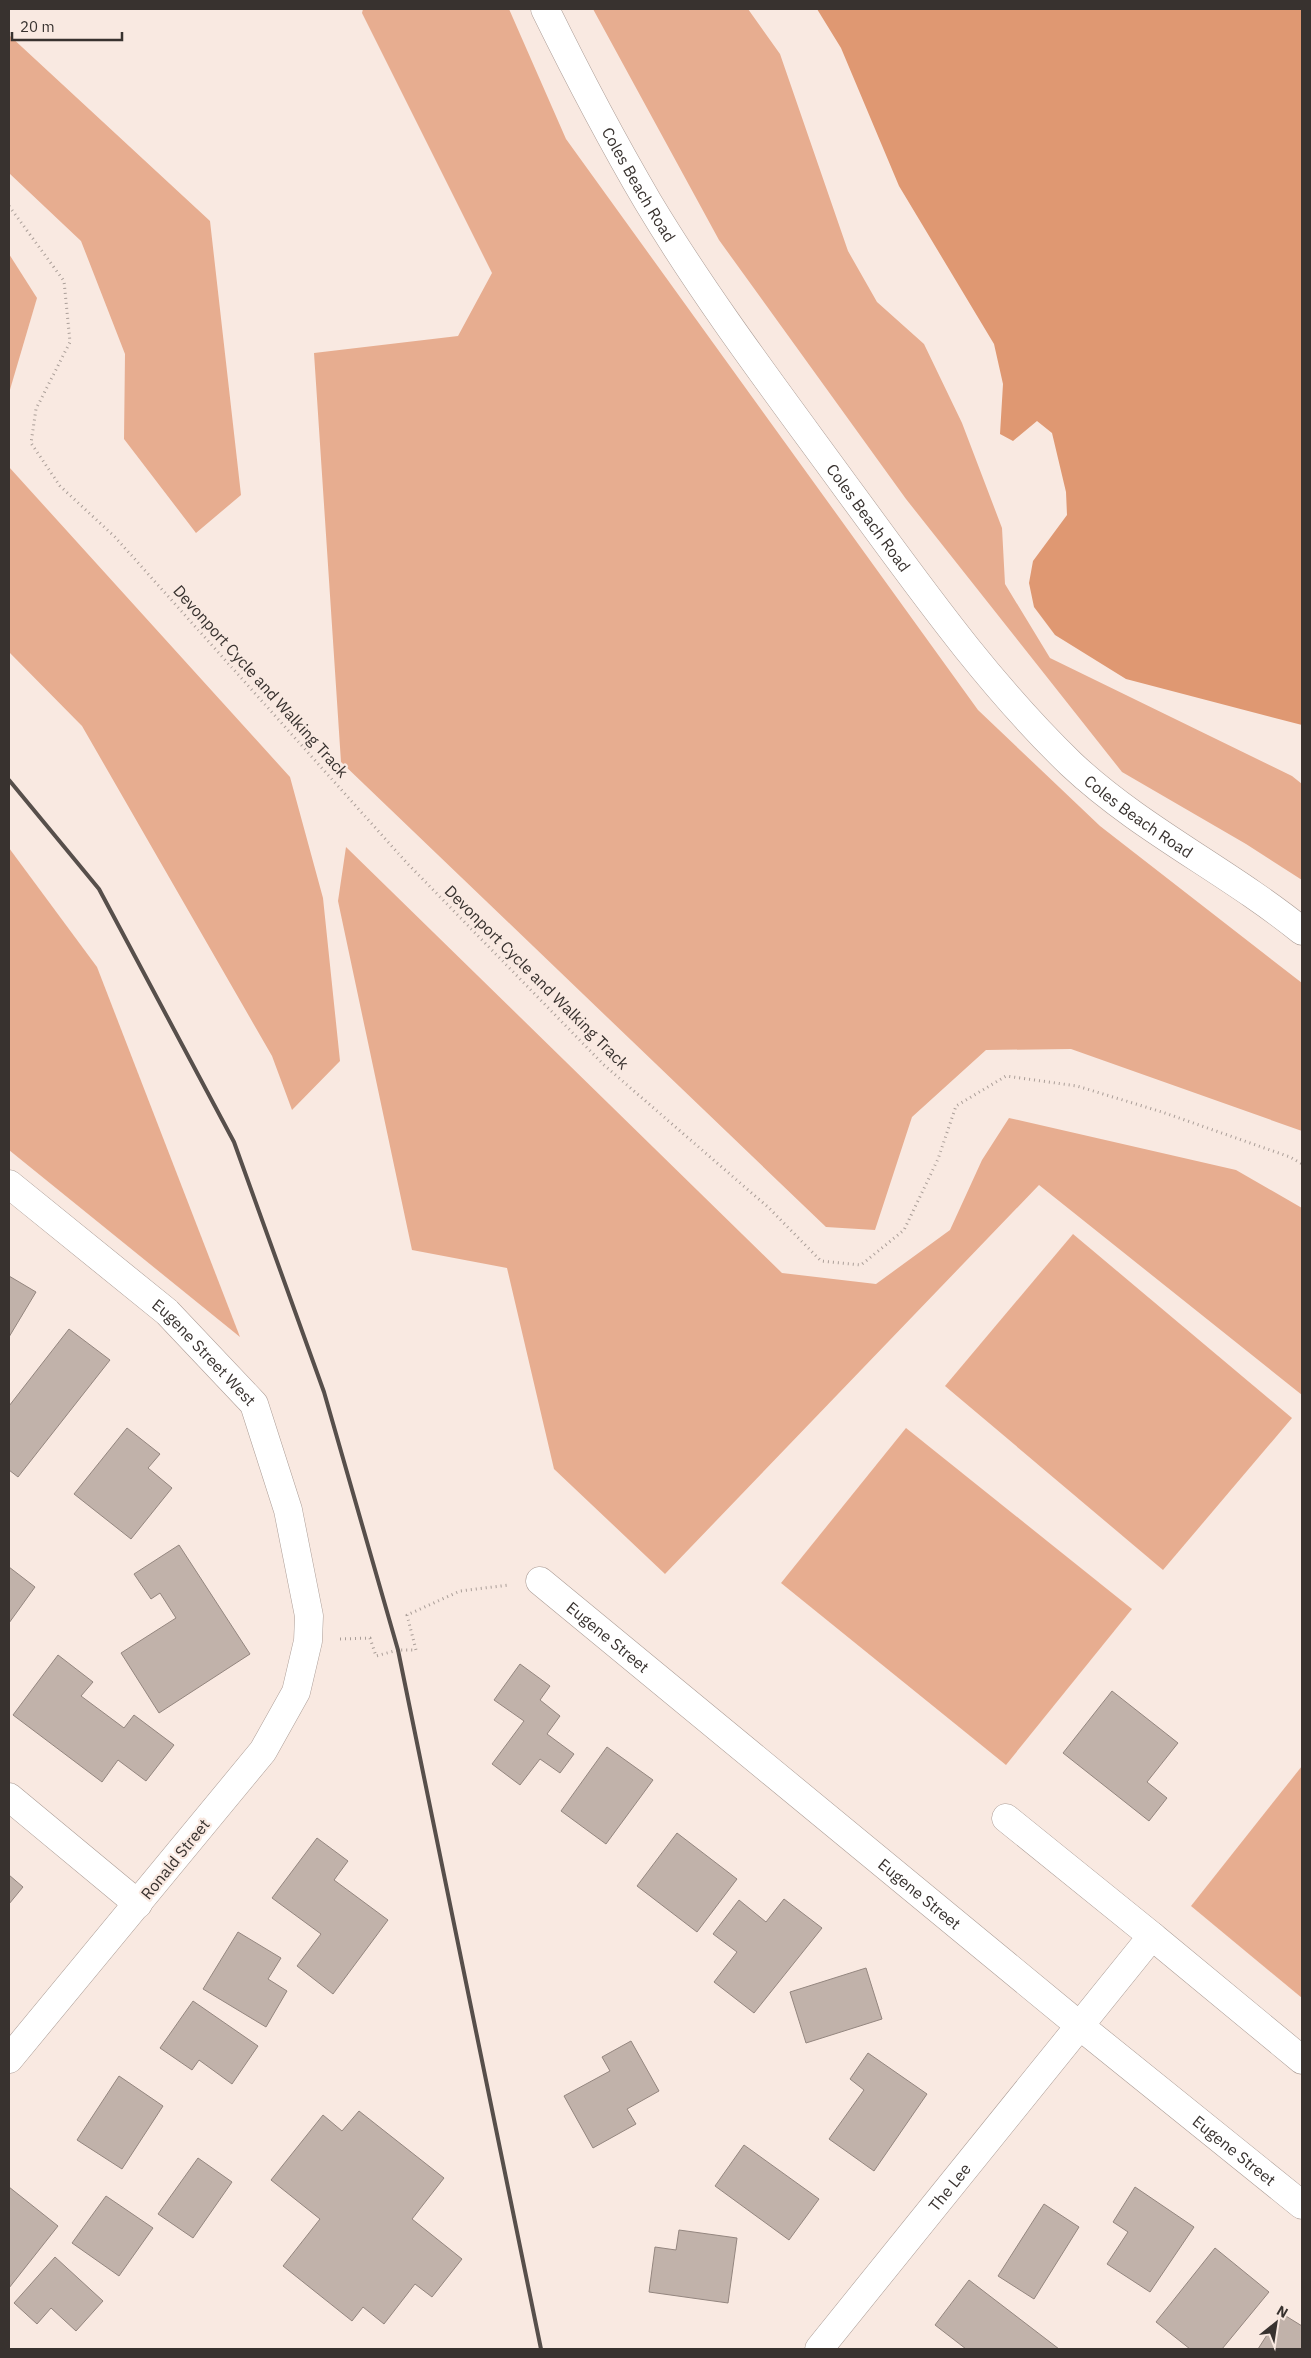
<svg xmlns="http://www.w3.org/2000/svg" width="1311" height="2358" viewBox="0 0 1311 2358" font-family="'IBM Plex Sans',sans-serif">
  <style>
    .green { fill: #e7ad90 }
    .water { fill: #df9872 }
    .building { fill: #c1b2aa; stroke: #94867f }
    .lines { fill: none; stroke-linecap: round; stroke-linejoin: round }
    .minor-casing { stroke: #ac9d96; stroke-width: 29 }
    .path { stroke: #aa9e98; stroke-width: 3; stroke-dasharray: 1 4; stroke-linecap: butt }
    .minor { stroke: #fff; stroke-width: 28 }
    .rail { stroke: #574f4b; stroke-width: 4 }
    .labels { text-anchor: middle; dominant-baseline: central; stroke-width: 4.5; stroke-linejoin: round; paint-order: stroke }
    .street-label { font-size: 16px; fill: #38322f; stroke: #f9e9e1 }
  </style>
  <rect width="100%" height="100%" fill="#f9e9e1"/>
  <g class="green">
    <polygon points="363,9 509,9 566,139 978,710 1100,826 1302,983 1302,1131 1071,1049 986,1050 912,1117 875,1230 826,1227 341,762 314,353 458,336 492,273 362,13"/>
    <polygon points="593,9 748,9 780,54 848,251 877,302 924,344 962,423 1002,528 1005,584 1050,658 1292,776 1302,784 1302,880 1246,844 1122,772 906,499 719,240"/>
    <polygon points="9,35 210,221 241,495 196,533 124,439 125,354 81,241 9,173"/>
    <polygon points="9,254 37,298 9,393"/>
    <polygon points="9,467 290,777 323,898 340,1061 292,1110 272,1056 82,726 9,652"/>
    <polygon points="346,847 782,1273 876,1284 950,1230 982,1160 1009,1118 1236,1170 1302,1208 1302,1395 1039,1185 665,1574 554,1469 507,1268 412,1250 338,901"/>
    <polygon points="9,848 97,967 240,1337 9,1150"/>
    <polygon points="1073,1234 1292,1418 1163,1570 945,1386"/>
    <polygon points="906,1428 1132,1609 1006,1765 781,1583"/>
    <polygon points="1302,1766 1302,1998 1191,1906"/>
  </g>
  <polygon class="water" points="817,9 1302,9 1302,725 1126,679 1055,635 1034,607 1029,583 1033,561 1067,515 1066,492 1052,433 1037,421 1013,441 1000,434 1003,384 994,344 899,186 841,48"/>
  <g class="building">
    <polygon points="9,1276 36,1292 9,1337"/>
    <polygon points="69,1329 110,1360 18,1477 9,1470 9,1406"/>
    <polygon points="127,1428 160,1454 148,1468 172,1488 131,1539 74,1494"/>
    <polygon points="179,1545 250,1654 159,1713 121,1653 176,1618 160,1593 151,1599 134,1574"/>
    <polygon points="9,1567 35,1587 9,1623"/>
    <polygon points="58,1655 93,1682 81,1696 124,1728 134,1715 174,1745 146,1781 118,1760 102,1782 13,1715"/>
    <polygon points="520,1664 550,1686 540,1700 560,1716 547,1734 574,1754 560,1773 540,1759 520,1785 492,1764 524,1721 494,1700"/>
    <polygon points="1112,1691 1178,1743 1147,1782 1167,1798 1149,1821 1063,1753"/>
    <polygon points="607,1747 653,1780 606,1844 561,1811"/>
    <polygon points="677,1833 737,1879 697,1932 637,1886"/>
    <polygon points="317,1838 348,1861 334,1880 388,1920 333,1994 297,1966 321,1934 272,1898"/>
    <polygon points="9,1875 23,1887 9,1904"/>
    <polygon points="784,1899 822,1928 754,2013 714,1982 737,1952 713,1934 739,1900 766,1922"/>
    <polygon points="238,1932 281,1958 268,1979 287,1991 266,2027 203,1989"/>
    <polygon points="866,1968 882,2019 806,2043 790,1992"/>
    <polygon points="193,2001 258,2046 232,2084 199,2060 192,2070 160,2048"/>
    <polygon points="631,2041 659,2091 627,2109 636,2124 593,2148 564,2096 610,2071 602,2057"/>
    <polygon points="868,2053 927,2094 874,2171 829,2139 864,2090 850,2079"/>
    <polygon points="119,2076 163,2106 122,2169 77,2140"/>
    <polygon points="359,2111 444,2178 412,2219 462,2259 432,2297 415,2284 384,2324 363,2307 352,2321 283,2266 320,2219 271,2180 323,2115 342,2131"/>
    <polygon points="744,2145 819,2199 789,2240 715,2186"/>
    <polygon points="198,2158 232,2182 193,2238 158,2214"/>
    <polygon points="9,2187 58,2226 9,2288"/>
    <polygon points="1135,2187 1194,2227 1150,2292 1107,2264 1128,2232 1113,2222"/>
    <polygon points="106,2196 153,2228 119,2276 72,2243"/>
    <polygon points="1044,2204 1079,2227 1034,2299 998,2276"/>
    <polygon points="679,2230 737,2238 728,2303 649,2292 655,2247 676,2250"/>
    <polygon points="1215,2248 1269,2292 1222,2349 1190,2349 1156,2322"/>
    <polygon points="55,2257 103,2301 76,2331 51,2308 37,2324 14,2303"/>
    <polygon points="969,2280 1059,2349 966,2349 935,2325"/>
    <polygon points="1281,2313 1302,2326 1302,2349 1258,2349"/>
  </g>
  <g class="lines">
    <g class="minor-casing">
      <g id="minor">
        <path id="s1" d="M 545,9 C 577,74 611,139 648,202 C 708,302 780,396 849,491 C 919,586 986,682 1071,764 C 1140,829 1228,871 1302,931"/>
        <path id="s2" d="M 9,1184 L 167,1312 L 254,1404 L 288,1510 L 309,1616 L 308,1641 L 296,1692 L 263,1751 L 9,2059"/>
        <path id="s3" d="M 540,1581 L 1080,2026 L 1302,2205"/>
        <polyline points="9,1797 138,1904"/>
        <polyline points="1152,1936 1302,2060"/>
        <path id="s4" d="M 819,2349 L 1152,1936 L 1006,1818"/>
      </g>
    </g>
    <g class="path">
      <polyline points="9,206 64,281 70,342 36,409 31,443 60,486 115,537 406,862 604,1065 769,1208 821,1261 861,1265 904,1230 938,1159 956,1106 1006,1076 1077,1086 1162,1112 1290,1157 1302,1164"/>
      <polyline points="340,1639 370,1638 376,1656 398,1650 416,1650 407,1615 460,1591 509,1585"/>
    </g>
    <use href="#minor" class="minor"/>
    <polyline class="rail" points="9,780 99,889 234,1142 324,1392 398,1650 541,2349"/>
  </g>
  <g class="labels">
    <g class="street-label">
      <text stroke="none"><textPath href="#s1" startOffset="199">Coles Beach Road</textPath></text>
      <text stroke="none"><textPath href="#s1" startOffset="604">Coles Beach Road</textPath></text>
      <text transform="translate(261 681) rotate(48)">Devonport Cycle and Walking Track</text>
      <text stroke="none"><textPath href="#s1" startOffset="1009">Coles Beach Road</textPath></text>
      <text transform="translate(537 977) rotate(45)">Devonport Cycle and Walking Track</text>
      <text stroke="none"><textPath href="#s2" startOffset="258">Eugene Street West</textPath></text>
      <text stroke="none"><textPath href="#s3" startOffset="88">Eugene Street</textPath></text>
      <text transform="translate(175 1859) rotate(-51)">Ronald Street</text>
      <text stroke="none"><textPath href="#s3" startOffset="492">Eugene Street</textPath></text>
      <text stroke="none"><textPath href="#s3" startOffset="898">Eugene Street</textPath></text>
      <text stroke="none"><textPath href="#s4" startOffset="208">The Lee</textPath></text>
    </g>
  </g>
  <rect width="1311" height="2358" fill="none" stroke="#38322f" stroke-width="20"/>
  <g transform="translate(1276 2323) rotate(30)" stroke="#f9e9e1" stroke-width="4" paint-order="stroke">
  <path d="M0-4L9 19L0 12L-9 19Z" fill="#38322f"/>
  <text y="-8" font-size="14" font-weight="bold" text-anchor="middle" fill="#38322f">N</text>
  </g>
  <path d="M12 32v8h110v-8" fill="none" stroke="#38322f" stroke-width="2.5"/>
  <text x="20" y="32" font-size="15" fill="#38322f" stroke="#f9e9e1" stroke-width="4" paint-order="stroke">20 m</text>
</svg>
